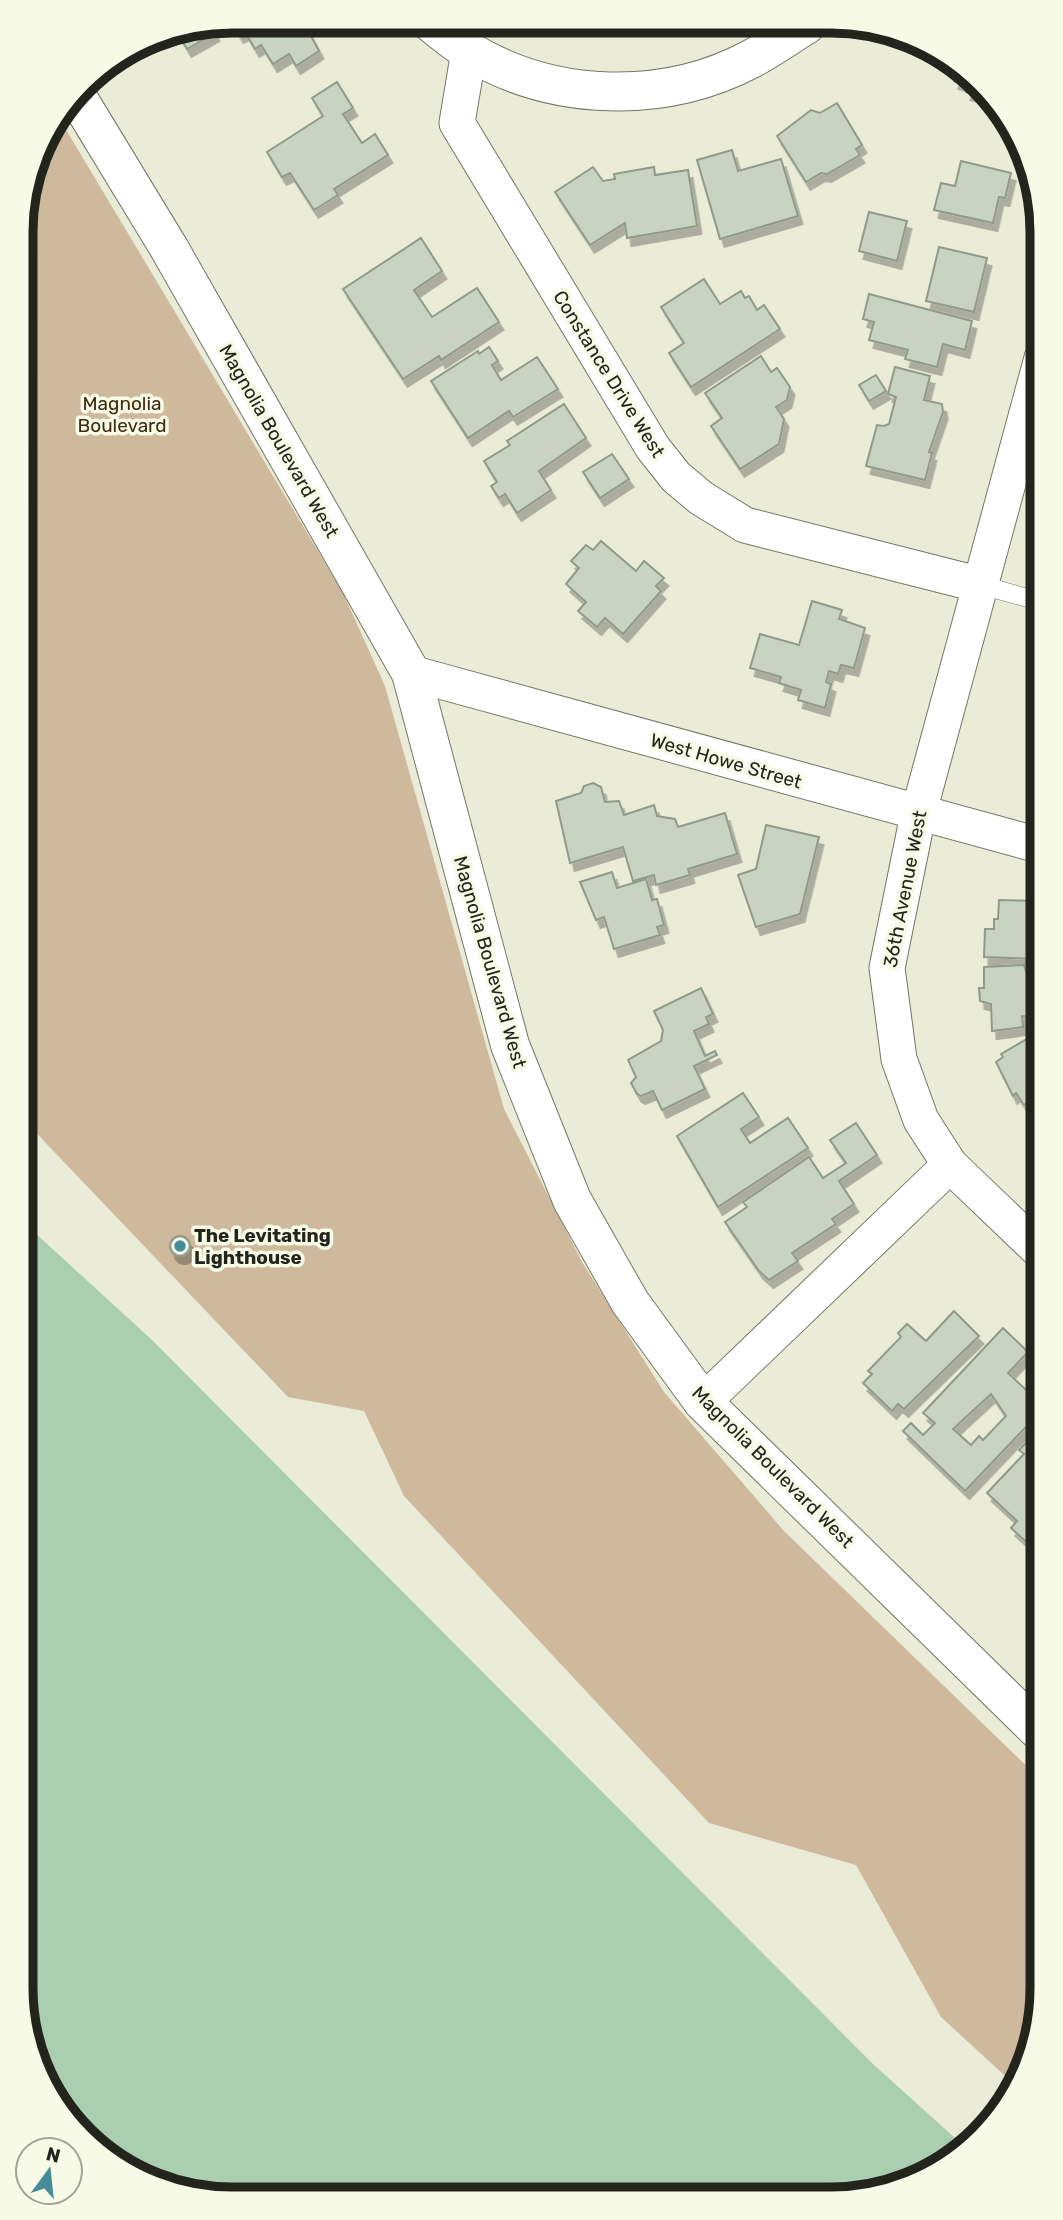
<svg xmlns="http://www.w3.org/2000/svg" width="1063" height="2220" viewBox="0 0 1063 2220" font-family="Rubik,sans-serif">
  <style>
    .green { fill: #ceb99d }
    .water { fill: #aaceb0 }
    .building { fill: #c9d3c1; stroke: #919a89; stroke-width: 2; fill-rule: evenodd; filter: url(#shadow) }
    .lines { fill: none; stroke-linecap: round; stroke-linejoin: round }
    .lane-casing { stroke: #747665; stroke-width: 19 }
    .street-casing { stroke: #747665; stroke-width: 37 }
    .secondary-casing { stroke: #747665; stroke-width: 40 }
    .lane { stroke: #fff; stroke-width: 18 }
    .street { stroke: #fff; stroke-width: 35 }
    .secondary { stroke: #fff; stroke-width: 38 }
    .poi-dot { fill: #468c96; stroke: #f7fae6; stroke-width: 2.5 }
    .labels { text-anchor: middle; dominant-baseline: central; stroke-width: 7; stroke-linejoin: round; paint-order: stroke }
    .street-label { font-size: 19px; fill: #23241c; stroke: #f7fae6 }
    .park-label { font-size: 19px; fill: #3f2b0e; stroke: #f7fae6 }
    .poi-label { font-size: 19px; font-weight: bold; fill: #23241c; stroke: #f7fae6; text-anchor: start }
    .rim { fill: none; stroke: #23241c; stroke-width: 9 }
  </style>
  <defs>
    <filter id="shadow"><feDropShadow dx="4.5" dy="8" stdDeviation="0" flood-color="#0004"/></filter>
  </defs>
  <rect width="100%" height="100%" fill="#eaecd8"/>
  <polygon class="green" points="59,118 343,593 385,686 504,1109 582,1262 664,1392 784,1531 1042,1781 1042,2002 1026,2068 1016,2086 941,2017 856,1865 709,1823 404,1496 364,1411 288,1397 22,1118 23,205 43,139"/>
  <path class="water" d="M 22,1221 L 152,1340 L 874,2065 L 965,2147 C 925,2185 882,2191 830,2199 L 205,2197 L 139,2177 L 93,2147 L 32,2055 L 21,1987 Z"/>
  <g class="building">
    <polygon points="231,21 303,21 319,51 296,66 289,54 273,64 261,45 255,49 245,32 239,35"/>
    <polygon points="211,25 215,33 187,49 177,32"/>
    <polygon points="958,68 966,72 965,75 972,77 986,98 966,92 968,85 954,81"/>
    <polygon points="337,82 353,108 343,114 362,143 375,134 388,155 334,189 338,195 314,210 290,173 282,177 267,152 323,116 312,98"/>
    <polygon points="837,103 862,145 856,149 860,155 827,174 821,173 806,182 777,136 811,110 820,113"/>
    <polygon points="732,150 738,171 781,159 798,216 720,239 697,160"/>
    <polygon points="961,161 1011,173 1005,198 999,197 993,223 934,210 941,183 955,186"/>
    <polygon points="593,167 603,181 615,179 614,174 654,167 655,175 688,170 697,226 627,238 625,223 590,245 555,192"/>
    <polygon points="869,212 907,221 897,261 859,251"/>
    <polygon points="421,238 442,271 414,290 432,317 477,288 499,322 441,360 439,356 403,379 343,289"/>
    <polygon points="939,247 987,258 974,312 926,301"/>
    <polygon points="704,279 720,304 741,291 745,298 749,296 757,310 764,305 780,329 691,387 669,353 684,343 661,307"/>
    <polygon points="869,294 972,321 965,350 943,344 937,367 905,359 908,350 869,340 874,322 863,319"/>
    <polygon points="489,347 498,361 492,365 501,380 537,357 558,389 513,417 509,411 468,438 431,381 478,351 479,354"/>
    <polygon points="761,356 771,372 777,368 790,387 787,400 776,407 784,419 779,444 740,469 711,426 722,418 705,393"/>
    <polygon points="895,367 930,376 924,400 942,404 943,412 929,452 932,453 925,480 866,466 877,425 884,426 889,424 896,397 888,394"/>
    <polygon points="876,375 886,391 869,401 859,385"/>
    <polygon points="564,404 586,438 539,471 551,490 517,513 505,494 499,498 491,486 497,482 484,461 510,445 507,441"/>
    <polygon points="612,454 629,479 600,498 583,472"/>
    <polygon points="601,541 636,571 644,561 664,578 656,586 661,591 623,634 605,618 597,627 578,611 586,602 566,584 579,568 571,561 586,545 593,550"/>
    <polygon points="812,601 842,610 839,619 865,628 854,668 841,665 838,674 829,671 826,682 831,684 825,708 798,700 801,690 779,683 781,677 750,668 760,634 799,645"/>
    <polygon points="1040,725 1042,726 1042,757 1032,754"/>
    <polygon points="593,783 601,787 605,802 619,801 624,815 654,805 657,816 675,819 678,827 725,813 737,854 688,869 690,875 656,885 654,875 633,881 623,847 570,863 556,801 581,793 584,786"/>
    <polygon points="766,825 819,837 800,914 756,927 738,875 756,869"/>
    <polygon points="612,872 617,888 646,879 652,900 657,899 664,925 657,927 660,935 614,949 604,917 596,920 580,882"/>
    <polygon points="999,900 1042,901 1042,959 984,957 985,929 994,929 994,919 998,919"/>
    <polygon points="1024,965 1026,972 1042,971 1042,1018 1022,1016 1023,1027 992,1031 991,1004 980,1001 979,988 984,988 984,967"/>
    <polygon points="701,988 713,1014 706,1017 709,1024 694,1031 705,1056 715,1051 717,1055 694,1066 705,1089 662,1110 653,1091 641,1096 637,1094 631,1083 636,1077 628,1060 661,1041 663,1030 654,1011"/>
    <polygon points="1037,1033 1042,1040 1042,1093 1024,1105 1016,1093 1013,1096 996,1062 1003,1057 1001,1054"/>
    <polygon points="743,1093 759,1117 741,1129 750,1143 788,1118 808,1148 718,1207 677,1136"/>
    <polygon points="1042,1110 1042,1127 1033,1117"/>
    <polygon points="856,1123 877,1155 839,1181 854,1204 832,1219 836,1224 792,1253 798,1261 769,1280 759,1271 725,1222 747,1207 743,1202 809,1157 823,1178 846,1163 830,1140"/>
    <circle cx="180" cy="1246" r="10"/>
    <polygon points="954,1311 979,1336 904,1409 898,1404 892,1411 863,1383 872,1374 868,1371 901,1337 898,1333 907,1324 926,1341"/>
    <path d="M 1003,1328 L 1028,1352 L 1008,1373 L 1042,1405 L 1042,1410 L 965,1491 L 903,1431 L 911,1423 L 923,1435 L 935,1423 L 923,1413 ZM 991,1394 L 1006,1416 L 983,1440 L 979,1436 L 971,1445 L 953,1429 Z"/>
    <polygon points="1042,1426 1042,1540 1034,1549 1011,1528 1017,1521 987,1493 1024,1454 1019,1450"/>
  </g>
  <g class="lines">
    <g class="lane-casing">
      <polyline id="lane" points="981,585 1042,602"/>
    </g>
    <g class="street-casing">
      <g id="street">
        <polyline points="469,51 457,123 653,448 676,477 701,498 745,525 981,585"/>
        <polyline points="411,673 1042,846"/>
        <polyline points="1042,1253 950,1165 921,1120 899,1059 887,968 918,815 1042,358"/>
        <polyline points="703,1402 950,1165"/>
      </g>
    </g>
    <g class="secondary-casing">
      <g id="secondary">
        <path d="M 430,22 C 442,32 455,43 469,51 C 553,102 664,105 751,59 C 770,49 788,36 806,25"/>
        <polyline points="76,95 169,248 411,673 510,1045 572,1200 630,1302 703,1402 1042,1734"/>
      </g>
    </g>
    <use href="#lane" class="lane"/>
    <use href="#street" class="street"/>
    <use href="#secondary" class="secondary"/>
  </g>
  <circle class="poi-dot" cx="180" cy="1246" r="7"/>
  <g class="labels">
    <g class="street-label">
      <text transform="translate(609 374) rotate(58)">Constance Drive West</text>
      <text transform="translate(279 441) rotate(60)">Magnolia Boulevard West</text>
      <text transform="translate(726 761) rotate(16)">West Howe Street</text>
      <text transform="translate(905 889) rotate(-79)">36th Avenue West</text>
      <text transform="translate(490 962) rotate(74)">Magnolia Boulevard West</text>
      <text transform="translate(773 1467) rotate(45)">Magnolia Boulevard West</text>
    </g>
    <g class="park-label">
      <text x="122" y="403">Magnolia<tspan x="122" dy="22">Boulevard</tspan></text>
    </g>
    <g class="poi-label">
      <text x="194" y="1235">The Levitating<tspan x="194" dy="22">Lighthouse</tspan></text>
    </g>
  </g>
  <path d="M0 0H1063V2220H0ZM232 33H831A199 199 0 0 1 1030 232V1988A199 199 0 0 1 831 2187H232A199 199 0 0 1 33 1988V232A199 199 0 0 1 232 33Z" fill="#f7fae6" fill-rule="evenodd"/>
  <path class="rim" d="M232 33H831A199 199 0 0 1 1030 232V1988A199 199 0 0 1 831 2187H232A199 199 0 0 1 33 1988V232A199 199 0 0 1 232 33Z"/>
  <g transform="translate(49 2171) rotate(15)"><circle r="33" fill="#f7fae6" stroke="#a2a495" stroke-width="2"/>
  <path d="M0-5L12 26L0 18L-12 26Z" fill="#468c96"/>
  <text y="-10" font-size="19" font-weight="bold" text-anchor="middle" fill="#23241c">N</text>
  </g>
</svg>
